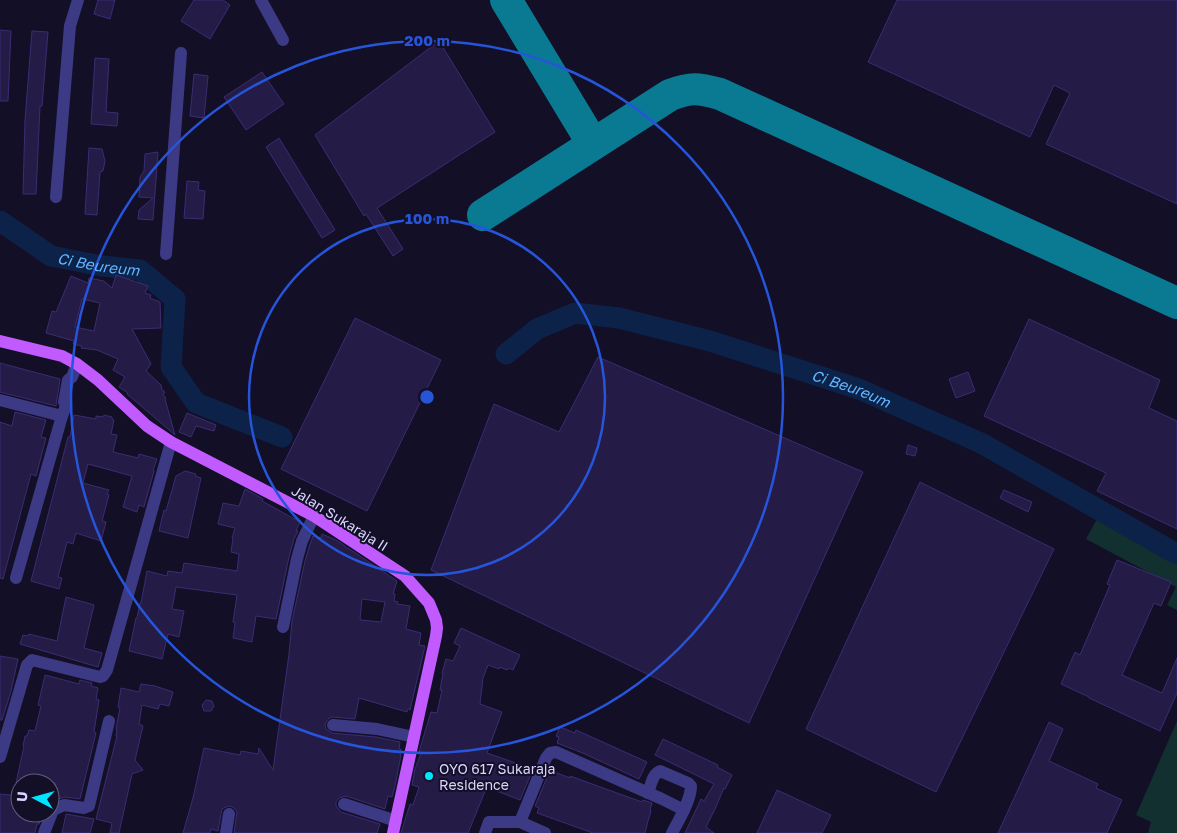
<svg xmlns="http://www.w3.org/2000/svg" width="1177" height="833" viewBox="0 0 1177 833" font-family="'Golos Text',sans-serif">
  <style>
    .green { fill: #12302f }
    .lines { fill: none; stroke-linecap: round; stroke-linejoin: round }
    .river { stroke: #0c2248; stroke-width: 21 }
    .taxiway { stroke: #0a7a92; stroke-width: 32 }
    .building { fill: #241b47; stroke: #3b2d73; fill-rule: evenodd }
    .minor { stroke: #3d3a85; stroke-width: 12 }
    .major { stroke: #c25bff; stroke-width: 12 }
    .ring { fill: none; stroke: #2655da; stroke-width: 2.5 }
    .poi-dot { fill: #00e5ff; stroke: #130f26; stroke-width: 2 }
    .labels { text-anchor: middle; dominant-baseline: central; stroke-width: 4; stroke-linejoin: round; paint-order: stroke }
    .street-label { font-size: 14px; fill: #d9d4ff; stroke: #130f26 }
    .poi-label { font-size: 14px; fill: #d9d4ff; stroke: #130f26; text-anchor: start }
    .water-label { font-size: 15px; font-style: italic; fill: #62b6ff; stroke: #130f26 }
    .centre { fill: #2655da; stroke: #130f26; stroke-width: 2.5 }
    .ring-label { font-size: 15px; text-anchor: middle; font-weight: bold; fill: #2655da; stroke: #130f26; stroke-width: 4; stroke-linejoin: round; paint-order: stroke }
  </style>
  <rect width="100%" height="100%" fill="#130f26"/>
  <g class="green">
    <polygon points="1069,496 1139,529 1172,546 1177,550 1177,610 1167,605 1176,587 1086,539 1098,517 1067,500"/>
    <polygon points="1177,721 1177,833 1148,833 1151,822 1136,815"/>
  </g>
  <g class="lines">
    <g class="river">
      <path id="s1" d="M 0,221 L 51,256 L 102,266 L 140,270 L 175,299 L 171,367 L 196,403 L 282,437"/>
      <path id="s2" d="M 506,354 L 537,329 L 575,313 L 619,318 L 710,341 L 859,389 L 981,443 L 1177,554"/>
    </g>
    <g class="taxiway">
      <polyline points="506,0 593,144"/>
      <path d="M 483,215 L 670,95 C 691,87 698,88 720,94 L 1177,303"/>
    </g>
  </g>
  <g class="building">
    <polygon points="98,0 115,0 110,19 94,14"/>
    <polygon points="194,0 223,0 230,5 210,39 181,21"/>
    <polygon points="897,0 1177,0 1177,204 1046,144 1070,93 1054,85 1030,137 868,62"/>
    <polygon points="0,30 11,31 8,101 0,101"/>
    <polygon points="32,31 48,32 42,106 40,106 36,194 23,194 25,120"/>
    <polygon points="439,41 495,132 377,208 403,249 393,256 366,214 364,216 315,135"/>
    <polygon points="95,58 109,59 106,112 118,113 117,126 91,124"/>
    <polygon points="262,72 284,104 246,130 224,97"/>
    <polygon points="194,74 208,76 204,118 190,116"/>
    <polygon points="279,138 335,230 322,238 266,147"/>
    <polygon points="89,148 102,149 105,161 103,171 100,172 97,215 85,214"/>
    <polygon points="158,152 153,220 138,219 139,210 153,198 139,197 140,177 144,171 145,154"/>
    <polygon points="187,181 199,182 198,190 205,191 203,219 184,218"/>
    <path d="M 116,275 L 148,286 L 145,293 L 151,295 L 150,298 L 160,302 L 161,328 L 132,329 L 151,364 L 146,371 L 161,385 L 162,390 L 165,392 L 163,395 L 166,398 L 165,399 L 175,435 L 127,394 L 128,393 L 119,387 L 125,377 L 113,370 L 118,359 L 97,350 L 81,348 L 82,346 L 73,344 L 74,341 L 46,333 L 52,311 L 56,312 L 71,276 L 88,283 L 89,278 L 104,281 L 112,288 ZM 82,299 L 100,303 L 94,331 L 75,327 Z"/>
    <polygon points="355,318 441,360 367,511 281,469"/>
    <polygon points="1029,319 1160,380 1149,408 1177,421 1177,529 1097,491 1106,473 984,416"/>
    <polygon points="598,357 863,472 749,723 431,570 494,404 559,432"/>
    <polygon points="0,363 60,379 56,406 0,392"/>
    <polygon points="968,372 975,391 956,398 949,379"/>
    <polygon points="15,412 46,420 41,437 46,438 36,476 31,474 3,579 0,578 0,422 12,426"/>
    <polygon points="187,413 216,425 214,431 196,426 191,437 179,432"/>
    <polygon points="74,415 96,419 96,416 103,417 104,415 112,417 112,419 114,420 111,434 117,435 113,452 138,458 139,454 157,459 153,470 154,471 144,507 139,505 137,512 123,507 132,476 88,464 83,483 109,490 107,494 109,495 102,521 106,522 101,541 76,533 73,544 67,542 58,577 62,578 59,589 31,581 68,437 70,437"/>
    <polygon points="908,445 917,448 915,456 906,454"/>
    <polygon points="185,471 196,474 195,476 201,478 188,538 159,531 164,510 166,511 176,476"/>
    <polygon points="920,482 1054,549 936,792 806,729"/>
    <polygon points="245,489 263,499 262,501 300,522 296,531 298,531 294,539 289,557 276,619 256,616 252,642 233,638 235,623 233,622 237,595 176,587 172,609 184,611 179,637 168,634 162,659 129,651 136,618 137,618 140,603 141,603 147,571 167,576 168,571 182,573 184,563 237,571 239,554 231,552 233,538 232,538 235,528 218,524 223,503 239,506"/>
    <polygon points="1004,490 1032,502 1028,512 1000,498"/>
    <path d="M 322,534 L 336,540 L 345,546 L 345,547 L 351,550 L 397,581 L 393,594 L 395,594 L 394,601 L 398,602 L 397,604 L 410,606 L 406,629 L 421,633 L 419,645 L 425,646 L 410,710 L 408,709 L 407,712 L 359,698 L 355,719 L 333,717 L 329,718 L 325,724 L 326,729 L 332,733 L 376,737 L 400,742 L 399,749 L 401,749 L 400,754 L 401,755 L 395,786 L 392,797 L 388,796 L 385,809 L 346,796 L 339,798 L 336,802 L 336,806 L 341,812 L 380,824 L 377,833 L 234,833 L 237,812 L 234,808 L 230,806 L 226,807 L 222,809 L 218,831 L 211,829 L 210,833 L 183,833 L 193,798 L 204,748 L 240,755 L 241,751 L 258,754 L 259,748 L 273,770 L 289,654 L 292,621 L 305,561 L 310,544 L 313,536 L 321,538 ZM 362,599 L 385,602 L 381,622 L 361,620 L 361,619 L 360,619 Z"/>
    <polygon points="1117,560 1171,582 1161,606 1154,603 1122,675 1162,693 1177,658 1177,693 1160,731 1089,698 1089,697 1061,684 1075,652 1080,655 1110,585 1107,584"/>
    <polygon points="66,597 94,605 84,648 102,653 98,667 20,644 23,635 28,636 29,634 57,641"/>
    <polygon points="461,628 520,655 513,670 508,668 507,670 500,667 499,669 488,665 483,678 480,704 502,712 487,753 533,769 520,800 489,788 488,790 486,789 468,833 401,833 410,804 413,805 419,787 412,785 415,769 421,753 419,752 421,745 431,712 437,713 442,690 440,690 443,673 442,673 446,659 453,661 460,646 454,643"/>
    <polygon points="0,656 18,659 11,691 2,720 0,720"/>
    <polygon points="45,675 79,684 80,680 92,683 91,686 98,688 96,699 99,700 94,732 96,733 80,799 65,797 55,800 52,800 56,783 16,783 24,746 23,746 25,736 27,736 29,730 35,731 41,706 38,705"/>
    <polygon points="141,684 155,686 173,692 169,706 160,704 158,709 142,705 139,724 143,726 135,760 143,770 132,774 119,833 110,833 112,823 96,819 117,736 116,736 117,729 116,729 120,708 118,707 121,688 139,692"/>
    <polygon points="206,700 212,701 214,706 211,711 204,711 202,705"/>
    <polygon points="1049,722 1063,729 1049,761 1098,784 1096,788 1122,800 1107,833 998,833"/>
    <polygon points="560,727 575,733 576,730 647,762 639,779 585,754 557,743 559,737 556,736"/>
    <polygon points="663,739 718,765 717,767 732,775 725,789 724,788 715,809 706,827 714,833 685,833 701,799 704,801 714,784 655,755"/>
    <polygon points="552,771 570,778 570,776 642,802 643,800 652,803 650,810 651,811 648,821 645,833 593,833 537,813 539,808 535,806 548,775 550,776"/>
    <polygon points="777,790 831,815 822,833 757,833"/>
    <polygon points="0,794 20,796 20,813 43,813 39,824 37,824 35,833 0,833"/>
    <polygon points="66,814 94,819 90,833 62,833"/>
  </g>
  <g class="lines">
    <g class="minor">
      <polyline points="261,0 283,40"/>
      <polyline points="56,197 70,26 78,0"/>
      <polyline points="166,254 181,53"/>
      <polyline points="0,400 62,416"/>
      <polyline points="16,578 62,416 66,406 64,402 68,380 72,377 77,364"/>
      <polyline points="283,627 297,559 302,541 314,516"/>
      <polyline points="333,725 377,729 414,737"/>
      <polyline points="0,757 27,665 32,660 100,677 103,676 107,670 171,442"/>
      <path d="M 648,793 C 651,786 652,774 660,771 L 688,783 L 691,786 C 691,800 679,820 672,833"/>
      <polyline points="344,804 381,816 396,821"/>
      <polyline points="520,822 546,758 550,753 556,752 662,799 684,810"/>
      <polyline points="44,833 53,810 64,805 84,808 89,806 109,721"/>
      <polyline points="226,833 229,814"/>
      <polyline points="485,833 489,822 520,822 545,833"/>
    </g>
    <polyline class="major" points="0,341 62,356 77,364 98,380 147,426 171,442 314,516 405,576 429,603 436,620 437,628 436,636 393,833"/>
  </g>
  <g class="ring">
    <circle cx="427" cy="397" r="178"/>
    <circle cx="427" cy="397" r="356"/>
  </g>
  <circle class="poi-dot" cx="429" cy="776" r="5"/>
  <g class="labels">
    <g class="street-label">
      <text transform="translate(340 518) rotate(32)">Jalan Sukaraja II</text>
    </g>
    <g class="poi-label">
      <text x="439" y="768">OYO 617 Sukaraja<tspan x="439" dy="16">Residence</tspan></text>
    </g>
    <g class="water-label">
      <text stroke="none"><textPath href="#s1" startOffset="110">Ci Beureum</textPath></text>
      <text stroke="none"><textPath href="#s2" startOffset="368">Ci Beureum</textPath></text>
    </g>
  </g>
  <circle cx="427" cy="397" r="8" class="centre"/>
  <g class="ring-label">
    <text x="427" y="46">200 m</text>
    <text x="427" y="224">100 m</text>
  </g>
  <g transform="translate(35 798) rotate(276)"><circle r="24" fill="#130f26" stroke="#625e7d"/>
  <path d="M0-4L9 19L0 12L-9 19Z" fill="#00e5ff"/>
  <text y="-8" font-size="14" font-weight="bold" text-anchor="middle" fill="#d9d4ff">U</text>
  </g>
</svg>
